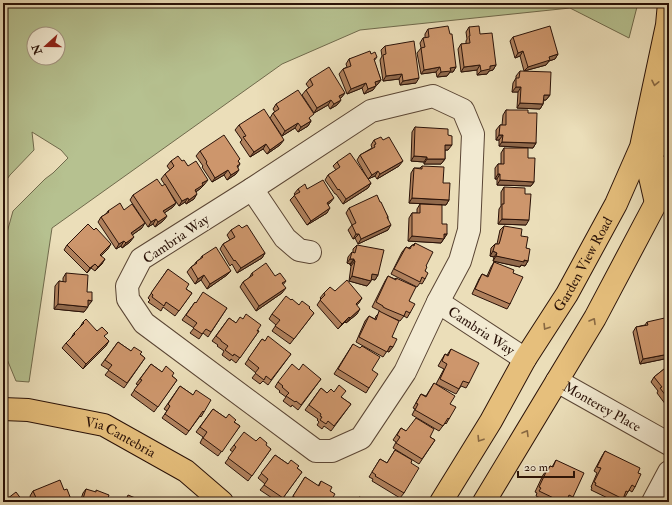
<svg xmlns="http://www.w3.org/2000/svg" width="672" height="505" viewBox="0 0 672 505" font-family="'IM FELL Double Pica',serif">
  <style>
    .green { fill: #b6c190; stroke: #706a4c; fill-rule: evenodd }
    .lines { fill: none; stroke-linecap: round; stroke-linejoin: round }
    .minor-casing { stroke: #5a4534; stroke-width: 24 }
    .major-casing { stroke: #2a1208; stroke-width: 24 }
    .minor { stroke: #f2ead2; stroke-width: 22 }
    .major { stroke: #e6bf7c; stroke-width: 22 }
    .wall { fill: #b0815d; stroke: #2a1208 }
    .shaded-wall { fill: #90694c; stroke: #2a1208 }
    .building { fill: #cd966c; stroke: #2a1208 }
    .oneway { stroke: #886842 }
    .labels { text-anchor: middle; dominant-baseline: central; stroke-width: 3.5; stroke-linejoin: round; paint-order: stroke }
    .street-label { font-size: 14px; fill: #2a1208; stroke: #f2ead2 }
  </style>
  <rect width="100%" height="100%" fill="#ebdeb9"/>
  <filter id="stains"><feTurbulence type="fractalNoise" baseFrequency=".005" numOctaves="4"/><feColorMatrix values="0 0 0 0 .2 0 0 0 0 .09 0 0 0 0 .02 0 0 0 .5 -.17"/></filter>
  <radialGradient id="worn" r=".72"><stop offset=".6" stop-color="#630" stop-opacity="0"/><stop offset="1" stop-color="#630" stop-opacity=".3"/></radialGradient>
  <path class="green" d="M 3,3 L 638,3 L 629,38 L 570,8 L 360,30 L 282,64 L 52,228 L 29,382 L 16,381 L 4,352 L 4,289 L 6,236 L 13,211 L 45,179 L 53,173 L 68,158 L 61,150 L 32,132 L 34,150 L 10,175 L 3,185 ZM 34,34 L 58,34 L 58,58 L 34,58 Z"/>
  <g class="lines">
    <g class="minor-casing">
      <g id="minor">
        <polygon points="433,96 463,110 473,134 469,230 460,261 438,302 405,372 361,438 332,451 316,451 144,323 128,299 127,286 141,259 252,189 371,111"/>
        <polyline points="252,189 285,238 299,250 310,252"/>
        <path id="s1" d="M 438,302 L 525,359"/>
        <path id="s2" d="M 557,381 L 669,444"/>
        <polyline points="653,502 669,472"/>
      </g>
    </g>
    <g class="major-casing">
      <g id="major">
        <polyline points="656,203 648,168 665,117 669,99"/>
        <path id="s3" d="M 3,409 L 28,410 L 104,425 L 186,471 L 222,502"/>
        <path id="s4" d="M 441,502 L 491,421 L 525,359 L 567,294 L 616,204 L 641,147 L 667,25 L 669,3"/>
        <polyline points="484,502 595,318 658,199 669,166"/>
      </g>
    </g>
    <use href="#minor" class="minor"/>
    <use href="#major" class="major"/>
  </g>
  <g class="wall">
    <polygon points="469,27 480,34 496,65 493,70 489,71 487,74 477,75 477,70 461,72 458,49 461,44 466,44 466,41 467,39 466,32"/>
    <polygon points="428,29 456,67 453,72 450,72 447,76 437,77 436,72 421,74 417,53 421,48 420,43 423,38 425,38 425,34"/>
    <polygon points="513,37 558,54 555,59 549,61 546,65 524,71 520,56 515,58 510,41"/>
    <polygon points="385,46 416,83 400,85 399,79 383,81 380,60 382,56 381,50"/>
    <polygon points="371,54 377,57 374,61 381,80 377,85 376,85 373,90 364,94 362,88 347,94 339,74 343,69 347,67 346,64 349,59"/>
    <polygon points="520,71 550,95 546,100 544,100 543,104 540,109 517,108 518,92 512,92 513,83 516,78 516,76"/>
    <polygon points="310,79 345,93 340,99 341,100 337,105 330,109 328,105 314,113 302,95 306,90 309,88 306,84"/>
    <polygon points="276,104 310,119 311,121 308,126 298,132 295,128 282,136 270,118 273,113 275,112 273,109"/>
    <polygon points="506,110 528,113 536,143 533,148 499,146 499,140 496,140 496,130 500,125 502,125 503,115"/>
    <polygon points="239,125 280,145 267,154 263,149 250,157 240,142 242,140 235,130"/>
    <polygon points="415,127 448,135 448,150 445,150 445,159 441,164 424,164 424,162 411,161 412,132"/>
    <polygon points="374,140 399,166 377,179 375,176 368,179 357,160 360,155 372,148 371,145"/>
    <polygon points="504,148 528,158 534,182 531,186 497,185 497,179 495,179 495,168 498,164 501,164 501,153"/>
    <polygon points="200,151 240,159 238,161 240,164 238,167 236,174 227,180 224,175 212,182 202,167 203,166 196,156"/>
    <polygon points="171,161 182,161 188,166 204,185 196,192 194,199 186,204 185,202 179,206 161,179 165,174 170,170 167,166"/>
    <polygon points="337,162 371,183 368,188 343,204 336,194 335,194 325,180 328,175 336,170 333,166"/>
    <polygon points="422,166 443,183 449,200 446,205 409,203 411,173 414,168 420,168"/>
    <polygon points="162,186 176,203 173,207 164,213 167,216 163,221 155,227 153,224 148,227 130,200 133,195"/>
    <polygon points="504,187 526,225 498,224 499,209 501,206 501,192"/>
    <polygon points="298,189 307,189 330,203 328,204 327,213 307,225 290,200 295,195 294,194"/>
    <polygon points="380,202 388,217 388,230 358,244 355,238 353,239 348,230 352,225 346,213 349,208"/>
    <polygon points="420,204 442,224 447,234 441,243 408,241 409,218 412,213 417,213 417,209"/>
    <polygon points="124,210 142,228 132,235 130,242 122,248 121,246 116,249 98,222 101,217 106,214 108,211"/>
    <polygon points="504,226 521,236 526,248 528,261 525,266 521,265 520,267 493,261 494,257 490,256 491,248 495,244 497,244 500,230"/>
    <polygon points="242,228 265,253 262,258 237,273 232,264 230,266 220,249 223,244 230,240 227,235 231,230"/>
    <polygon points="415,243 426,266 425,271 425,279 422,284 420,283 417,287 391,274 402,252 406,247 409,248 412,245 413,245"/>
    <polygon points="67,245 108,249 101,255 102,264 95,271 91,268 87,273 64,250"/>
    <polygon points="357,245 378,275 375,280 371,279 371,281 367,286 349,281 351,266 350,265 350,264 347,263 348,257 352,252 353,253 353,249"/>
    <polygon points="202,256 231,271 227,275 207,289 201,280 195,284 187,272 191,267 194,265 196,262 200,259"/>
    <polygon points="494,262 513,273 510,304 507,309 472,294 479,279 482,274 487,276 491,267"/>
    <polygon points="168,269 186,289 192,293 175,316 163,307 161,311 148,302 150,300 148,298"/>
    <polygon points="66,273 87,292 92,301 88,305 84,312 54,309 55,286 59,281 63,282 63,278"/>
    <polygon points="252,273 286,281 283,285 282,293 256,311 240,287 243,282 249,278"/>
    <polygon points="388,276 395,279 396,278 409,301 410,313 407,318 404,316 400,321 384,314 392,337 389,352 387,351 383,357 356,342 365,321 369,316 375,319 376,316 380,312 380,311 372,307 385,281"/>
    <polygon points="335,291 362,298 356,305 357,314 346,323 345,322 338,329 317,305 321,299 320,298 324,293"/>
    <polygon points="291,300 299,305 309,308 314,313 290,344 272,331 276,325 269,319 272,314"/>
    <polygon points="195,302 196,303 227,308 208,337 203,333 199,339 190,333 194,328 182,320"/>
    <polygon points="229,318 236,323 259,331 236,363 231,359 230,361 222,355 224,351 217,346 218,345 212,341"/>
    <polygon points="83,322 97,331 105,337 106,346 83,369 62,348 66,343 71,338 74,333 80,327"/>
    <polygon points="647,322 669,358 640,364 633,332 636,327 645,325"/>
    <polygon points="262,339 265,341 291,354 268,385 263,381 260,384 252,378 256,373 245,364"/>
    <polygon points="118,342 131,351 140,354 145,358 124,388 105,375 109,370 101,365"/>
    <polygon points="353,344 372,370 369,388 366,393 334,374"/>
    <polygon points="451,349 469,383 466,388 461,386 456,394 436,384 444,369 438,366 442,359 445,354 447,355"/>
    <polygon points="151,364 162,372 172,376 177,380 154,412 131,395 138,385 136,384"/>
    <polygon points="669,365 669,409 657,393 658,391 651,382 654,377"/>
    <polygon points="299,370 321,379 298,410 292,405 291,407 283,401 286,397 279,392 280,391 275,387 278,382"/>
    <polygon points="434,383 450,404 449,419 446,424 445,423 439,431 412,415 415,409 413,408 421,394 426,396"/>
    <polygon points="180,386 193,395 204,412 201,417 200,416 186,435 162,418 167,411 164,409"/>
    <polygon points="321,388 327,393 341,397 351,404 331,431 324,426 322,429 317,425 319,422 317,420 318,419 305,410"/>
    <polygon points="213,409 226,418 234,422 240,426 218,456 200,443 203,437 196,432"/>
    <polygon points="401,428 406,431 430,437 435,440 419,464 393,448 396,442 393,440"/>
    <polygon points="256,441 271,449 248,481 225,463 233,452 230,450 234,445"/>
    <polygon points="395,450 411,463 404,493 400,498 372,481 373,479 369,477 380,459 387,463"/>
    <polygon points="605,451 638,473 635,487 632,492 629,490 625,497 624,497 620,502 616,502 591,490 592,488 591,487 597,473 594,471 602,456"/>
    <polygon points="275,455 288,464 297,468 302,472 280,502 278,502 260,490 265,484 258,478"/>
    <polygon points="556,460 573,497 570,502 548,502 536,496 537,493 535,492 543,475 550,466 552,467"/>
    <polygon points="305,477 318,486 321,481 330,491 330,502 291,502 290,501"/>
    <polygon points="86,489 107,501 109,502 80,502 83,493"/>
    <polygon points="64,490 72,502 32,502 30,496 33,491"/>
  </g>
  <g class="shaded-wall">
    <polygon points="523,51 520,56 515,58 518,53"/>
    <polygon points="558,54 555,59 549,61 546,65 524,71 528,67 549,57"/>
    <polygon points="480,65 477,70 461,72 464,67"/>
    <polygon points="496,65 493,70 489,71 487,74 477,75 481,71 490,66"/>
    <polygon points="440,67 436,72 421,74 424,70"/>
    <polygon points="456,67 453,72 450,72 447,76 437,77 441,72 450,68"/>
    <polygon points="402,74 399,79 383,81 386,76"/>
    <polygon points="419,78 416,83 400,85 403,81"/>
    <polygon points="381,80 377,85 371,87 375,82"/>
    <polygon points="366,83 362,88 347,94 351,89"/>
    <polygon points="376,86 373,90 364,94 368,89"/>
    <polygon points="516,87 521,87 518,92 512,92"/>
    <polygon points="345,93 341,98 335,101 339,96"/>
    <polygon points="544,95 550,95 546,100 540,100"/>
    <polygon points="331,100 328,105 314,113 317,108"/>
    <polygon points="341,100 337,105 330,109 334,104"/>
    <polygon points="520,103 543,104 540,109 517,108"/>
    <polygon points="311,121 308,126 298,132 301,127"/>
    <polygon points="298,123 295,128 282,136 285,131"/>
    <polygon points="499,135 503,135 499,140 496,140"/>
    <polygon points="284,140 280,145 267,154 270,150"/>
    <polygon points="502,142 536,143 533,148 499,146"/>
    <polygon points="266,144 263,149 250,157 254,152"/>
    <polygon points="445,145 452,145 448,150 441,150"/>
    <polygon points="414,156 427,157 424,162 411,161"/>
    <polygon points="427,159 445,159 441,164 424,164"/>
    <polygon points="403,161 399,166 377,179 380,174"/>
    <polygon points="228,170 224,175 212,182 215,178"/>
    <polygon points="239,170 236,174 227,180 231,175"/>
    <polygon points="378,171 375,176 368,179 372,175"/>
    <polygon points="498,174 500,174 497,179 495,179"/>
    <polygon points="208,180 204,185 200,189 191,195 195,190 202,183"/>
    <polygon points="500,180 534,182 531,186 497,185"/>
    <polygon points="371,183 368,188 343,204 346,199"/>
    <polygon points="197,194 194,199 186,204 189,200"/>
    <polygon points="188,198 185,202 179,206 182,201"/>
    <polygon points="334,198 330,203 323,207 327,203"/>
    <polygon points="412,198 449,200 446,205 409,203"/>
    <polygon points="176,203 173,207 160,216 163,211"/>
    <polygon points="330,208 327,213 307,225 311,221"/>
    <polygon points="167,216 163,221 155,227 158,222"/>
    <polygon points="156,219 153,224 148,227 151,222"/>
    <polygon points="502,219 529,220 526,225 498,224"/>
    <polygon points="145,223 142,228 128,238 131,233"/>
    <polygon points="391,225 388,230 358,244 361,239"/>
    <polygon points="356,234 359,234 355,238 353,239"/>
    <polygon points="447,234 441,243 408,241 412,236"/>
    <polygon points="134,237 130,242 122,248 126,243"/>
    <polygon points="124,241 121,246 116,249 119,244"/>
    <polygon points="111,244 108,249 97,260 100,255"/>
    <polygon points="493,251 497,253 494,257 490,256"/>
    <polygon points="265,253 262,258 237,273 241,268"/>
    <polygon points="496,256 528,261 525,266 521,265 520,267 493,261"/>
    <polygon points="105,259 102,264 95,271 98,267"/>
    <polygon points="350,259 354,259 350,264 347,263"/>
    <polygon points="354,260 355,261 351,266 350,265"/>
    <polygon points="95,264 91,268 87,273 90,268"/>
    <polygon points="231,271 227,275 207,289 210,284"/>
    <polygon points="372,274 378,275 375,280 369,279"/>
    <polygon points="204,275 201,280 195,284 198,279"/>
    <polygon points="352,276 371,281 367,286 349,281"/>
    <polygon points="286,288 282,293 256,311 259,306"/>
    <polygon points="362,298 359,303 352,309 356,304"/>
    <polygon points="88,300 92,301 88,306 85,305"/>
    <polygon points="58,304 88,307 84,312 54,309"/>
    <polygon points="360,309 357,314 346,323 350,318"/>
    <polygon points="349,317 345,322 338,329 342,324"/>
    <polygon points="109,341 106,346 83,369 86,364"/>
    <polygon points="390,346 393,347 389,352 386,351"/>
    <polygon points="669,354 669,358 640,364 643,359"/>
  </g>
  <g class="building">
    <polygon points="448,26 450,34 452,34 456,67 450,68 451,71 441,72 440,67 424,70 421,48 425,47 423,38 429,37 428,29"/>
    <polygon points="479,26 480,34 492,33 496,65 490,66 490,69 481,71 480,65 464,67 461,44 470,43 469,36 470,36 469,27"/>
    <polygon points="550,26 558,54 549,57 550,60 528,67 523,51 518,53 513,37"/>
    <polygon points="414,41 419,78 403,81 402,74 386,76 383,55 386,54 385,46"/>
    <polygon points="370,51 371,54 375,52 377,57 374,59 381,80 375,82 376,86 368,89 366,83 351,89 343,69 351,66 349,59"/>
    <polygon points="329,67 345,93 339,96 341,100 334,104 331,100 317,108 306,90 313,85 310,79"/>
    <polygon points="520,71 551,72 550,95 544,95 543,104 520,103 521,87 516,87 516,78 519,78"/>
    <polygon points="298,90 314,114 309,118 311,121 301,127 298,123 285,131 273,113 279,109 276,104"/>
    <polygon points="264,109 284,140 270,150 266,144 254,152 243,137 246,136 239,125"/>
    <polygon points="506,110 528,110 528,113 537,113 536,143 502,142 503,135 499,135 500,125 506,125"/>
    <polygon points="415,127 448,129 448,135 452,136 452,145 445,145 445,159 427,159 427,157 414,156"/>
    <polygon points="224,135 240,159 238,161 240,164 237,166 239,170 231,175 228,170 215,178 206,163 207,162 200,151"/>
    <polygon points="381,137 383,140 389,137 403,161 380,174 378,171 372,175 360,155 375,147 374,145 376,144 374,140"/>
    <polygon points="504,148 528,148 528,158 535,158 534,182 500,180 500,174 498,174 498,164 504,164"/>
    <polygon points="3,152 5,162 3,162"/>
    <polygon points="350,153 371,183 346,199 339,189 338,190 328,175 340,167 337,162"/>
    <polygon points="178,156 182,161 184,160 188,166 196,161 208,180 202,183 203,185 195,190 197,194 189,200 188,198 182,201 165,174 172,168 174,166 171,161"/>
    <polygon points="422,166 444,167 443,183 450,183 449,200 412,198 414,168 422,169"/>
    <polygon points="157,179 162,186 165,184 176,203 163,211 167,216 158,222 156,219 151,222 133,195"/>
    <polygon points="323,180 334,198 327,203 330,208 311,221 294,195 300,192 298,189 305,184 307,189"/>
    <polygon points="504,187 525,188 525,194 531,194 529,220 502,219 502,204 504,204"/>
    <polygon points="377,195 380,202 381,202 388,217 387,217 391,225 361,239 359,234 356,234 352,225 356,223 349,208"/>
    <polygon points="120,203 124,210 132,204 145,223 131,233 134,237 126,243 124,241 119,244 101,217 109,212 108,211"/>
    <polygon points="420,204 442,205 442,224 447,224 447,234 444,234 444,239 412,236 412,213 420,213"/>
    <polygon points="88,224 94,230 96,228 111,244 100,255 105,259 98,267 95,264 90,268 67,245"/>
    <polygon points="239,225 242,228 247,225 265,253 241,268 235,260 234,261 223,244 235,237 231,230"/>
    <polygon points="504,226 522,229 521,236 528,237 526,248 530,249 528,261 524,260 524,262 496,256 497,253 493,251 495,244 499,244 500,241"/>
    <polygon points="415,243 433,252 426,266 427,267 425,271 428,273 425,279 422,277 420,282 394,269 406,247 410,249 412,245 414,246"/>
    <polygon points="357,245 384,250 378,275 372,274 371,281 352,276 355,261 354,260 354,259 350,259 352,252 355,253"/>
    <polygon points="216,247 231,271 210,284 204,275 198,279 191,267 197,263 196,262 203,257 202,256"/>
    <polygon points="494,262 514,270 513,273 523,277 510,304 475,289 482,274 488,277"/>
    <polygon points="266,263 275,276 280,273 286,281 282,283 286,288 259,306 243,282 253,275 252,273"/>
    <polygon points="168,269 189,284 186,289 192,293 179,311 166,302 164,306 152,297 153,295 151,293"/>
    <polygon points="66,273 88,275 87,292 92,292 92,301 88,300 88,307 58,304 59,281 66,282"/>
    <polygon points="388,276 396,280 396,278 416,287 409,301 415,304 410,313 406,311 404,316 387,309 383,307 383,306 376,302"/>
    <polygon points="347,280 362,298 356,304 360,309 350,318 349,317 342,324 320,300 325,295 324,293 330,287 335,291"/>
    <polygon points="203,292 227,308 211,332 206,329 202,334 193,328 197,323 186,315 195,302 196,303"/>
    <polygon points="286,296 291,300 292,299 299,305 302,301 310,307 309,308 314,313 294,339 275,326 280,320 272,314"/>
    <polygon points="379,311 399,321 392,337 397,339 393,347 390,346 387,352 359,337 369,316 376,320"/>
    <polygon points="246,314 261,325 257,331 259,331 240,358 234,354 233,356 225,350 228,346 221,341 221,340 216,336 229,318 236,323 240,317 243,319"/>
    <polygon points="669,317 669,354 643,359 636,327 648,325 647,322"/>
    <polygon points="86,319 97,331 102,327 108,333 104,336 109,341 86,364 66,343 75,334 74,333 84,323 83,322"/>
    <polygon points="268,336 291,354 271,380 266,376 264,380 255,373 259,368 248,359 262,339 265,341"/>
    <polygon points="118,342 131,351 134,347 142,352 140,354 145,358 127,383 108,370 112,365 105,360"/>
    <polygon points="353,344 360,348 362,346 380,357 372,370 378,374 369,388 338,369"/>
    <polygon points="451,349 479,363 469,383 463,381 459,389 440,379 447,364 442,361 445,354 448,356"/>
    <polygon points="151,364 162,372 166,366 174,373 172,376 177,380 158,407 134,390 142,380 140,379"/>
    <polygon points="292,364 299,370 303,364 321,379 301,405 296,401 295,402 286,396 289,393 282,387 283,386 278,382"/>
    <polygon points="669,365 669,400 660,388 662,387 654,377"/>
    <polygon points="434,383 455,396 450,404 456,407 449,419 448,418 443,426 415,410 418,404 416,403 421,394 426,397"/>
    <polygon points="339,385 346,391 341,397 351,404 334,426 328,421 326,424 320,420 322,417 320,416 321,414 309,405 321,388 327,393 331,389 334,392"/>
    <polygon points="180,386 193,395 196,390 211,400 204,412 203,411 189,431 165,414 170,406 168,404"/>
    <polygon points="213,409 226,418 229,414 236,420 234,422 240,426 222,452 203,438 207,432 200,427"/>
    <polygon points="416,418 434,429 430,437 435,440 422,459 396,443 400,437 397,435 401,428 406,431"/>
    <polygon points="244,432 256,441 260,437 267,443 266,445 271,449 252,476 228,458 236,447 234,445"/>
    <polygon points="395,450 412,460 411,463 419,468 404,493 375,476 376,475 372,472 380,459 387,463"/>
    <polygon points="605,451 640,468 638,473 641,474 635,487 632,485 628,492 626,491 623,499 595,485 596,483 594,482 601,468 597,467"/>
    <polygon points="275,455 288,464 291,460 299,466 297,468 302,472 283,498 264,485 268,479 261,473"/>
    <polygon points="556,460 584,473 573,497 569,495 567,500 569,500 568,502 562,502 539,491 541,488 539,487 547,470 548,470 550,466 553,467"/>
    <polygon points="305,477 319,486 321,481 332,487 330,491 335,494 330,502 299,502 300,501 293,496"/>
    <polygon points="60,480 64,490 67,489 72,502 38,502 33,491"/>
    <polygon points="86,489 96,492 96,490 109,495 107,501 109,502 82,502"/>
    <polygon points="16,492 22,500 24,499 27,502 3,502"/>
    <polygon points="128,495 145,502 125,502"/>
    <polygon points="359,497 366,499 365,502 338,502 339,498 346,500 347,499 355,501 355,500 358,501"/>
  </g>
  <defs><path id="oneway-chevron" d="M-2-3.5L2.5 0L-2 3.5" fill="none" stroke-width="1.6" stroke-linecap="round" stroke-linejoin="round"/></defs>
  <g class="oneway">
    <use href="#oneway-chevron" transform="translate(655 83) rotate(102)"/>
    <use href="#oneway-chevron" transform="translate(593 321) rotate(-60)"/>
    <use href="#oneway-chevron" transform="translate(546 327) rotate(122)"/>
    <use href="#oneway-chevron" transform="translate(526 433) rotate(-59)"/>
    <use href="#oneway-chevron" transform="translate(480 439) rotate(122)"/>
  </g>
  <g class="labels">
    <g class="street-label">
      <text transform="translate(176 239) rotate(-34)">Cambria Way</text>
      <text stroke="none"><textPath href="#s4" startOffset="277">Garden View Road</textPath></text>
      <text stroke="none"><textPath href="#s1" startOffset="52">Cambria Way</textPath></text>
      <text stroke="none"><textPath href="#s2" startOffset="52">Monterey Place</textPath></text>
      <text stroke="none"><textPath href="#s3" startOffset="122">Via Cantebria</textPath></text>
    </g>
  </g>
  <rect width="672" height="505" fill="none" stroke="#ebdeb9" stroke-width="16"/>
  <rect x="4" y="4" width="664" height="497" fill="none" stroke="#2a1208" stroke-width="2"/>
  <rect x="8" y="8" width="656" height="489" fill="none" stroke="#2a1208"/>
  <g transform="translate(46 46) rotate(249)"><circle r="19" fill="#f2ead2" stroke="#a29481"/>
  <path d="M0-3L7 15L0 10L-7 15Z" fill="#8f2418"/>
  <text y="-6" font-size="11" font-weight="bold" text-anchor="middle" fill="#2a1208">N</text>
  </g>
  <path d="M518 471v6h56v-6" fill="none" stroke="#2a1208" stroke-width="2"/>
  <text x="524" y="471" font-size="12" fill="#2a1208" stroke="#f2ead2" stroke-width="3" paint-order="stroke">20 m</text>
  <rect width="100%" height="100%" filter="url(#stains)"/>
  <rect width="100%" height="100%" fill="url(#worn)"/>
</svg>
